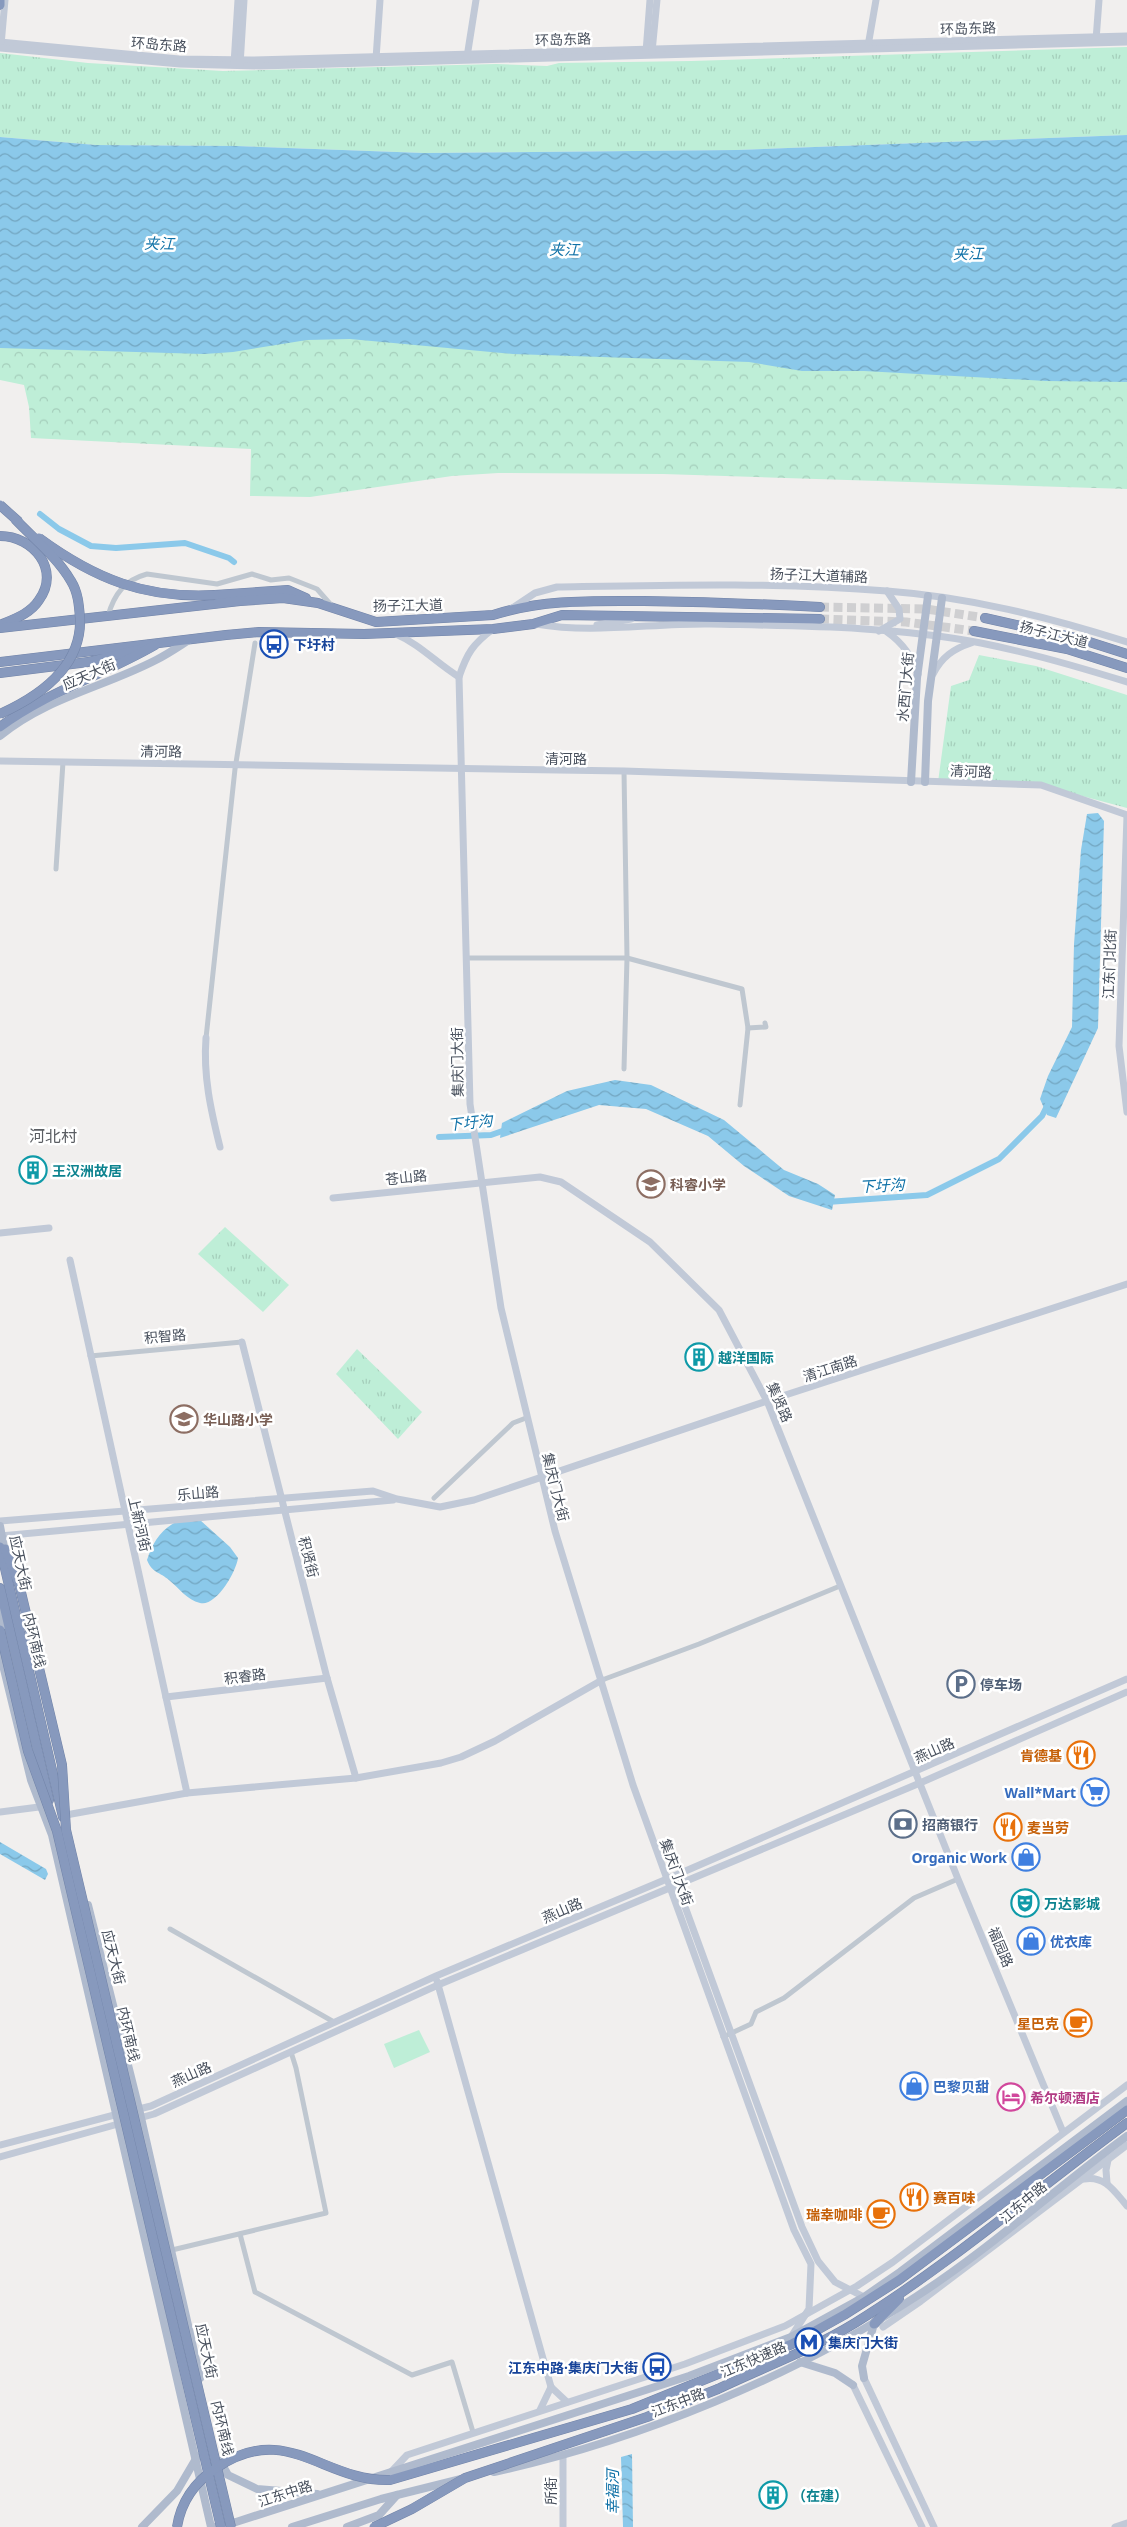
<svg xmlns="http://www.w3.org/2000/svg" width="1127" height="2527" viewBox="0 0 1127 2527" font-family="'Noto Sans','Noto Sans SC',sans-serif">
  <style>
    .grass { fill: url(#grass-tufts) }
    .park { fill: url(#park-crowns) }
    .pitch { fill: #beeed7 }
    .water { fill: url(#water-waves) }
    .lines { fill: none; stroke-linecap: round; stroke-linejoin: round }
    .canal { stroke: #8bc9ea; stroke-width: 6 }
    .highway-tunnel { stroke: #cfcfd1; stroke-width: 9; stroke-dasharray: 9 4.5; stroke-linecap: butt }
    .highway-casing { stroke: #7284a8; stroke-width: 10 }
    .street { stroke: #bfc7d0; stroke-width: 5 }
    .secondary { stroke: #c1c9d7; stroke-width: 7 }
    .primary { stroke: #afbacd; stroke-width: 8 }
    .highway { stroke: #8799bd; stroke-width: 9 }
    .highway-bridge-casing { stroke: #7284a8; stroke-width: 10; stroke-linecap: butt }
    .highway-bridge { stroke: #8799bd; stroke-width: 9 }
    .labels { text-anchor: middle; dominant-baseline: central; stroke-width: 5; stroke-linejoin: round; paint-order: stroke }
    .street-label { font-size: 14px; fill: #474f5c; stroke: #fff }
    .transit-label { font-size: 14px; font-weight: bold; fill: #164399; stroke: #fff; text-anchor: start }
    .culture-label { font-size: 14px; font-weight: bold; fill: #0d838f; stroke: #fff; text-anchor: start }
    .education-label { font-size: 14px; font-weight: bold; fill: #785e54; stroke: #fff; text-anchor: start }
    .service-label { font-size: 14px; font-weight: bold; fill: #4e5e75; stroke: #fff; text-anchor: start }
    .food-label { font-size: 14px; font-weight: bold; fill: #c56008; stroke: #fff; text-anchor: end }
    .shop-label { font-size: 14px; font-weight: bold; fill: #366cbe; stroke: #fff; text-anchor: end }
    .hotel-label { font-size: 14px; font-weight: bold; fill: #b23c85; stroke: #fff; text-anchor: start }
    .water-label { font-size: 15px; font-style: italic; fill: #0f71a7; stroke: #fff }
    .quarter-label { font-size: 16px; fill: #5b5e63; stroke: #fff }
  </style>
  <defs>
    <pattern id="grass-tufts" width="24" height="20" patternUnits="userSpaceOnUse" patternTransform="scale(1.25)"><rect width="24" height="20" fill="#beeed7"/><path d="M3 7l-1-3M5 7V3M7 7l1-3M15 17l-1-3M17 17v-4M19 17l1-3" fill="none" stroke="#a5cebb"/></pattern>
    <pattern id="park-crowns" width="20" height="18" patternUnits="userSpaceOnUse" patternTransform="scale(1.25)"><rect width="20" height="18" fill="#beeed7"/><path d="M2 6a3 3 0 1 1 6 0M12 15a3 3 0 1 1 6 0" fill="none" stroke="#a5cebb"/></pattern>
    <pattern id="water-waves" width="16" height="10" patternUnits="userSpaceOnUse" patternTransform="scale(1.25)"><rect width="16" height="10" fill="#8bc9ea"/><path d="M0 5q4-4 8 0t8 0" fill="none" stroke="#73a6c1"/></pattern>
  </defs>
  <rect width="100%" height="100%" fill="#f1efee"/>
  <g class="grass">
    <polygon points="1127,47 1127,135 736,150 424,153 236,146 96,145 0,137 0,53 88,63 223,71 496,64 547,66 559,63 691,61"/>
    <polygon points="979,655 1036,666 1127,695 1127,808 1041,785 938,782 951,686 969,680"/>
    <polygon points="225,1227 289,1285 263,1312 198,1254"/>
    <polygon points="357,1349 422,1412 398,1439 336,1374"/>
  </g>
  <polygon class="park" points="215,328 1127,369 1127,489 663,474 498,473 452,476 310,497 250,496 251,449 31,438 29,407 24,385 0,380 0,336"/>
  <polygon class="pitch" points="419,2030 430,2052 394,2068 384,2044"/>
  <g class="water">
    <polygon points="1127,135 1127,382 1046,381 864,371 802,371 749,362 513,354 350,339 307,340 233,352 204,354 0,348 0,137 96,145 236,146 424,153 736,150"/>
    <polygon points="1098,813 1104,821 1098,1028 1056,1118 1047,1115 1040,1099 1048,1076 1072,1027 1074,944 1081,850 1087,814"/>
    <polygon points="615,1080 651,1085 724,1120 784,1170 818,1184 835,1195 832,1210 789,1196 744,1166 708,1136 646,1109 599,1105 500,1138 502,1123 567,1091"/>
    <path d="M 180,1520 L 200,1520 L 230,1547 L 238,1558 C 236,1572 216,1607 200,1603 C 187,1600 179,1588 169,1580 C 160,1572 152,1573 147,1560 C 153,1541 162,1528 180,1520 Z"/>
    <polygon points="0,1842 46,1869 48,1874 45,1880 0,1854"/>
    <polygon points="632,2454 633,2527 623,2527 621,2457"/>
  </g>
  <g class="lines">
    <g class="canal">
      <polyline points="40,514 59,529 91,546 116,548 185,543 229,558 234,562"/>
      <polyline points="439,1137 491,1135 508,1129"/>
      <polyline points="827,1202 927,1195 999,1159 1042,1116 1048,1104"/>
    </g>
    <g class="highway-tunnel">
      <polyline points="820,607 926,609 985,618"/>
      <polyline points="820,619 906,622 974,631"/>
    </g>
    <g class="highway-casing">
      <g id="highway">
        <polyline points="0,5 0,0"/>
        <path d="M 0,536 C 33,536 61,570 39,600 C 30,614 14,619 0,625"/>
        <polyline points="215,595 288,590 306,598"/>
        <polyline points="985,618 1080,639 1127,654"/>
        <path d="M 0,628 L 240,601 L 283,598 L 318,603 L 376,622 L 493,615 C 543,599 593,601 644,601 C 703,602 762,604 820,607"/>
        <polyline points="974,631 1067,649 1127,668"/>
        <polyline points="0,662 226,635 259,632 364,634 493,629 533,624 562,615 820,619"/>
        <polyline points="0,673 88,662 141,649"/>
        <path d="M 0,727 C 47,692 105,674 155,645"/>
        <polyline points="0,1547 63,1817"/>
        <polyline points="5,1549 19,1584"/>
        <polyline points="0,1588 49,1800"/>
        <polyline points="874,2324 899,2299"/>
        <path d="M 718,2389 C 764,2367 811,2350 855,2323 C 950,2264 1036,2190 1127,2123"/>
        <polyline points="390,2480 632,2409 792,2344 844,2315 899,2280 1127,2110"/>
      </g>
    </g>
    <g class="street">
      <path d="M 108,616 C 114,594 125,580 147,574 L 217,584 L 252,574 L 271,580 L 289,578 L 317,589 L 332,606"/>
      <polyline points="56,869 63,762"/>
      <polyline points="466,958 627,958 742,989 748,1028 740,1105"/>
      <polyline points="748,1028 766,1027 765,1023"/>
      <polyline points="206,1038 235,769 255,643"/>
      <polyline points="624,1069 627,958 624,771"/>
      <polyline points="90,1356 242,1342"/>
      <polyline points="434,1498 513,1423 526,1418"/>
      <polyline points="602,1680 699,1644 840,1586"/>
      <polyline points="170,1929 334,2022"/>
      <polyline points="723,2037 751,2024 756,2012 784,1998 914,1898 958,1879"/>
      <polyline points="240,2234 255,2292 412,2375 452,2362 473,2432"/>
      <polyline points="172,2250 326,2213 296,2068 291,2052"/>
    </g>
    <g class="secondary">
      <polyline points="1096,40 1099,0"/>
      <polyline points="0,42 179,59 251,60 1127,36"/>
      <polyline points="1,45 5,0"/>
      <polyline points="868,46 876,0"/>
      <polyline points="0,48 180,64 260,66 1127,42"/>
      <polyline points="646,52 650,0"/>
      <polyline points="652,52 657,0"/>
      <polyline points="467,57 476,0"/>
      <polyline points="376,59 380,0"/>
      <polyline points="234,64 238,0"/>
      <polyline points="240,65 244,0"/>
      <path d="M 511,609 L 535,593 L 557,587 C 667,585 777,582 887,591 C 969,597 1048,617 1127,642"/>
      <path d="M 536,624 C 593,634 652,623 710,624 C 799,626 893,626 981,643 C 1031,653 1079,667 1127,682"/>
      <polyline points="597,625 631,619"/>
      <path d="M 493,629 C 473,644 467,653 459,677 L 470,1104 L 501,1308 L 555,1531 L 633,1785 L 794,2230 L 811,2264 L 809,2309 L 791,2337"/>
      <polyline points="879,631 900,619 899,609 887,591"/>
      <path d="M 887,632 C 904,644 911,656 918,674"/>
      <path d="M 394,633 C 421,645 435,662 459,677"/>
      <path d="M 933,674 C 942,657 953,649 971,643"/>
      <polyline points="0,761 624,771 1041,785 1127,815"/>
      <polyline points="1127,816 1119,1046 1127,1112"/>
      <path d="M 206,1038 C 203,1076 211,1111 220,1147"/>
      <polyline points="333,1198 540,1177 561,1182 650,1242 719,1310 767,1401 958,1879 1063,2132"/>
      <polyline points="0,1233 49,1228"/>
      <polyline points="70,1260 187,1793"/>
      <polyline points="242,1342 327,1678 356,1778"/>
      <polyline points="0,1521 373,1491 397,1499 440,1507 474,1500 767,1401 1127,1284"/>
      <polyline points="0,1536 393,1500"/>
      <polyline points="166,1697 327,1678"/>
      <polyline points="0,1812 39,1807"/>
      <polyline points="66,1815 187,1793 356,1778 441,1763 461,1757 495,1741 602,1680"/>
      <polyline points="676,1882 802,2227 818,2261 835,2282 864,2297"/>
      <polyline points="437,1981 551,2387 567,2402"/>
      <polyline points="135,2110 151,2106 436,1976 674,1876 1127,1679"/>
      <polyline points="0,2145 122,2113"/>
      <polyline points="0,2157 154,2114 438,1985 920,1783 1127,1692"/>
      <path d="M 1084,2179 C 1105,2175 1115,2192 1127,2206"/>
      <polyline points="1107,2183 1106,2170 1108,2160"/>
      <polyline points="883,2327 921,2301 1127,2145"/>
      <polyline points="864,2378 934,2527"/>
      <polyline points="853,2385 922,2527"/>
      <polyline points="540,2410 551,2387"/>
      <polyline points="391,2472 407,2455 685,2364 785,2326 857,2286 893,2262 1127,2085"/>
      <polyline points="563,2527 563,2455"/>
      <polyline points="1115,2527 1127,2523"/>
    </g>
    <g class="primary">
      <path d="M 0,736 C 46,698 104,687 156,660 C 168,654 178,647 189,640"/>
      <polyline points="911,782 917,678 928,596"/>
      <polyline points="925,782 928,701 942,598"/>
      <polyline points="0,1526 5,1553"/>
      <polyline points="0,1609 36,1763"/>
      <polyline points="0,1653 31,1780 52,1835 211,2527"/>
      <polyline points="88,1905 139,2109 200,2378"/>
      <polyline points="800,2362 835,2373 853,2385"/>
      <polyline points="864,2378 862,2366 874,2324"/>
      <polyline points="220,2461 228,2475 257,2489 317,2494"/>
      <path d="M 494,2472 C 637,2441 795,2376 917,2296 C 991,2248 1056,2188 1127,2136"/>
      <polyline points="142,2527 177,2491 197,2457"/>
      <polyline points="215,2527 236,2522 689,2376 791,2337 864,2297 900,2272 1127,2101"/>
      <polyline points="292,2527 381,2499 461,2479"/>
      <polyline points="347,2527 379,2515 397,2495"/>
    </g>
    <use href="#highway" class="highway"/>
    <g class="highway-bridge-casing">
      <g id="highway-bridge">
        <polyline points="0,505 19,522"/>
        <path d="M 39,538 C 95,579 145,599 215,595"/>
        <path d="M 0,714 C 40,696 82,667 80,618 C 79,605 78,592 71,581 C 57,557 34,539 15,519"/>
        <polyline points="19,1584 62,1765 66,1830 231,2527"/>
        <polyline points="0,1630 28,1751 57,1831 221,2527"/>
        <path d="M 177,2527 C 181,2502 195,2482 216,2468 C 287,2420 323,2482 390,2480"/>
        <polyline points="374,2527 412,2509 465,2478 647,2417 718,2389"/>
      </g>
    </g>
    <use href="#highway-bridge" class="highway-bridge"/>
  </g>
  <defs>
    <g id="bus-ring" transform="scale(1.4375)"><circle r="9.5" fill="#fff" stroke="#1a4fb4" stroke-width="1.5"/><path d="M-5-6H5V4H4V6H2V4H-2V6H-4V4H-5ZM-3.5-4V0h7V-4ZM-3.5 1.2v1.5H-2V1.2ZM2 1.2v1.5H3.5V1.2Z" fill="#1a4fb4"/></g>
    <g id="building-ring" transform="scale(1.4375)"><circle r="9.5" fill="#fff" stroke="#0f9aa8" stroke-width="1.5"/><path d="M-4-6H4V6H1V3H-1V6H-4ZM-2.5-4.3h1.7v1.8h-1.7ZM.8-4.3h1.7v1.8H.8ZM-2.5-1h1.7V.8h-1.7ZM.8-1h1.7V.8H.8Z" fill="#0f9aa8"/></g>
    <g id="school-ring" transform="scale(1.4375)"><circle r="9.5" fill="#fff" stroke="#8d6e63" stroke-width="1.5"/><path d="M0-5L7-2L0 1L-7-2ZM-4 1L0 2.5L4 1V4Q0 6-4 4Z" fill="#8d6e63"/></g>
    <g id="parking-ring" transform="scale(1.4375)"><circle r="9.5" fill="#fff" stroke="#5c6f8a" stroke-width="1.5"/><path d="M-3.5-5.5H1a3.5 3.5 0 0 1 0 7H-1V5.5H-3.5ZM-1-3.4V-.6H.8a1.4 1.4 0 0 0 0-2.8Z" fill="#5c6f8a"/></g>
    <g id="restaurant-ring" transform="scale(1.4375)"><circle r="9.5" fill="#fff" stroke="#e8710a" stroke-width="1.5"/><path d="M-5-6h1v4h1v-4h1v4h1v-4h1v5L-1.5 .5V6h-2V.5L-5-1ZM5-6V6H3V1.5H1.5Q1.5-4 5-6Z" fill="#e8710a"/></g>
    <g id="supermarket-ring" transform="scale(1.4375)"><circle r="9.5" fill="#fff" stroke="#3f7fe0" stroke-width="1.5"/><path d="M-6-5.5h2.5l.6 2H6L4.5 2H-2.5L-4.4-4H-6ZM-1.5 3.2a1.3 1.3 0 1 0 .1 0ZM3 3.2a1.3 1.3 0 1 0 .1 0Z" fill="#3f7fe0"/></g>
    <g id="bank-ring" transform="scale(1.4375)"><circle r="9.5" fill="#fff" stroke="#5c6f8a" stroke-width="1.5"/><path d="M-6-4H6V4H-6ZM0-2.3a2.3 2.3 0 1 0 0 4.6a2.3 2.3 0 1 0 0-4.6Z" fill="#5c6f8a"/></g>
    <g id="shop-ring" transform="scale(1.4375)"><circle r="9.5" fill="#fff" stroke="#3f7fe0" stroke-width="1.5"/><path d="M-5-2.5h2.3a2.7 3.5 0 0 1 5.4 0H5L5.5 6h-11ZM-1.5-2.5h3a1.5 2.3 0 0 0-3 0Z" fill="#3f7fe0"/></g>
    <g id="theatre-ring" transform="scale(1.4375)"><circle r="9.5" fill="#fff" stroke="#0f9aa8" stroke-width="1.5"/><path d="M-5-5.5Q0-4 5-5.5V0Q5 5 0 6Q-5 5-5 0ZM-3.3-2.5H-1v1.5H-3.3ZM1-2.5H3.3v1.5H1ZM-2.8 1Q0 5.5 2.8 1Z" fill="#0f9aa8"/></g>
    <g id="cafe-ring" transform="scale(1.4375)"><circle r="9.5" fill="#fff" stroke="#e8710a" stroke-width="1.5"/><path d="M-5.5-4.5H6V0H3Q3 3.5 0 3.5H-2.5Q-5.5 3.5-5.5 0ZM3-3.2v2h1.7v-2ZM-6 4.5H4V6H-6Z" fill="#e8710a"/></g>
    <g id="hotel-ring" transform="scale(1.4375)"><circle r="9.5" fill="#fff" stroke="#d1479c" stroke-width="1.5"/><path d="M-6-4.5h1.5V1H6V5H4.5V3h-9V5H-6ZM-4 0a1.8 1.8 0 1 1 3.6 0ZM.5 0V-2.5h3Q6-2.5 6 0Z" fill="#d1479c"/></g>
    <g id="metro-ring" transform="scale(1.4375)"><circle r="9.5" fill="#fff" stroke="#1a4fb4" stroke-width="1.5"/><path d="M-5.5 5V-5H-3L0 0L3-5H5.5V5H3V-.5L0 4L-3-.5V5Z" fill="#1a4fb4"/></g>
  </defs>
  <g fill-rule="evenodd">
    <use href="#bus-ring" x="274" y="644"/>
    <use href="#building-ring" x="33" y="1170"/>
    <use href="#school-ring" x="651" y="1184"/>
    <use href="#building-ring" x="699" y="1357"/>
    <use href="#school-ring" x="184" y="1419"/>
    <use href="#parking-ring" x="961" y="1684"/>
    <use href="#restaurant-ring" x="1081" y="1755"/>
    <use href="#supermarket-ring" x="1095" y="1792"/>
    <use href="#bank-ring" x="903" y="1824"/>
    <use href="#restaurant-ring" x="1008" y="1827"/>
    <use href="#shop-ring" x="1026" y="1857"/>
    <use href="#theatre-ring" x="1025" y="1903"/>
    <use href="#shop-ring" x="1031" y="1941"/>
    <use href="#cafe-ring" x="1078" y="2023"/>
    <use href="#shop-ring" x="914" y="2086"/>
    <use href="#hotel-ring" x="1011" y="2097"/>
    <use href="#restaurant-ring" x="914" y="2197"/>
    <use href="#cafe-ring" x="881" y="2214"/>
    <use href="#metro-ring" x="809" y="2342"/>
    <use href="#bus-ring" x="657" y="2367"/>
    <use href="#building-ring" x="773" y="2495"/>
  </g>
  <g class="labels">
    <g class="street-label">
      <text transform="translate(968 28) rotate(-2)">环岛东路</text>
      <text transform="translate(563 39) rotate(-2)">环岛东路</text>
      <text transform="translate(159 44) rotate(4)">环岛东路</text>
      <text transform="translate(819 575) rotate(2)">扬子江大道辅路</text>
      <text transform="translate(408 605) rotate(-1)">扬子江大道</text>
      <text transform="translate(1054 634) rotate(14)">扬子江大道</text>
      <text transform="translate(89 674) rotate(-23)">应天大街</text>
      <text transform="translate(905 687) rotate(-85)">水西门大街</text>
      <text transform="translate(161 751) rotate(1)">清河路</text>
      <text x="566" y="758">清河路</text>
      <text transform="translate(971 771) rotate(2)">清河路</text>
      <text transform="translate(1109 964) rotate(-88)">江东门北街</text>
      <text transform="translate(457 1062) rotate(-91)">集庆门大街</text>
      <text transform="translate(406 1177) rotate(-6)">苍山路</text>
      <text transform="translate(165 1336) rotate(-5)">积智路</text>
      <text transform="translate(830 1368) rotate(-18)">清江南路</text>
      <text transform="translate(780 1402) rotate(66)">集贤路</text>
      <text transform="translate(556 1487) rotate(76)">集庆门大街</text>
      <text transform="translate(198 1493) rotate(-5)">乐山路</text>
      <text transform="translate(140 1524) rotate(77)">上新河街</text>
      <text transform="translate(309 1557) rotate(76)">积贤街</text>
      <text transform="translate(21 1563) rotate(78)">应天大街</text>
      <text transform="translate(35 1640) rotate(77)">内环南线</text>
      <text transform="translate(245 1676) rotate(-7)">积睿路</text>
      <text transform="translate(934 1750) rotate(-24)">燕山路</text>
      <text transform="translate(677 1872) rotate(70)">集庆门大街</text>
      <text transform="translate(562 1910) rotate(-23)">燕山路</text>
      <text transform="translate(1001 1947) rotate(67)">福园路</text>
      <text transform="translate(114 1957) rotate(76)">应天大街</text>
      <text transform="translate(129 2034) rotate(77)">内环南线</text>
      <text transform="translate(191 2074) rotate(-24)">燕山路</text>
      <text transform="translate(1023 2202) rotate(-40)">江东中路</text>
      <text transform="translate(207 2351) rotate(78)">应天大街</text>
      <text transform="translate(753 2359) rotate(-23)">江东快速路</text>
      <text transform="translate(678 2402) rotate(-21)">江东中路</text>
      <text transform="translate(223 2428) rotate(77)">内环南线</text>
      <text transform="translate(550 2491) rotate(-90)">所街</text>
      <text transform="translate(285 2493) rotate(-18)">江东中路</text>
    </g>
    <g class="transit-label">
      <text x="293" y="644">下圩村</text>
      <text x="828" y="2342">集庆门大街</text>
      <text x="638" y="2367" text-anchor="end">江东中路·集庆门大街</text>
    </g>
    <g class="culture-label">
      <text x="52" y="1170">王汉洲故居</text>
      <text x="718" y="1357">越洋国际</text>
      <text x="1044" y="1903">万达影城</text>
      <text x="792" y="2495">（在建）</text>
    </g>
    <g class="education-label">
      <text x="670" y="1184">科睿小学</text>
      <text x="203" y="1419">华山路小学</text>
    </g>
    <g class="service-label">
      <text x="980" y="1684">停车场</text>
      <text x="922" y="1824">招商银行</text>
    </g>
    <g class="food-label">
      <text x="1062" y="1755">肯德基</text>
      <text x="1027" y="1827" text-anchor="start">麦当劳</text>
      <text x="1059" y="2023">星巴克</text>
      <text x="933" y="2197" text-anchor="start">赛百味</text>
      <text x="862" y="2214">瑞幸咖啡</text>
    </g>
    <g class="shop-label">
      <text x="1076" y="1792">Wall*Mart</text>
      <text x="1007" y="1857">Organic Work</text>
      <text x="1050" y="1941" text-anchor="start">优衣库</text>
      <text x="933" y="2086" text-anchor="start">巴黎贝甜</text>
    </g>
    <g class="hotel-label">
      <text x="1030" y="2097">希尔顿酒店</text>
    </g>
    <g class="water-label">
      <text transform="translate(159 243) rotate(1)">夹江</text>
      <text transform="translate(564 249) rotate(1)">夹江</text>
      <text x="968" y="253">夹江</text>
      <text transform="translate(470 1122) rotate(-6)">下圩沟</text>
      <text transform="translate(882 1185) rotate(-3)">下圩沟</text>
      <text transform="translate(612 2492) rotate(-90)">幸福河</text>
    </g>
    <g class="quarter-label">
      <text x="53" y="1136">河北村</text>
    </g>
  </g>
</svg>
